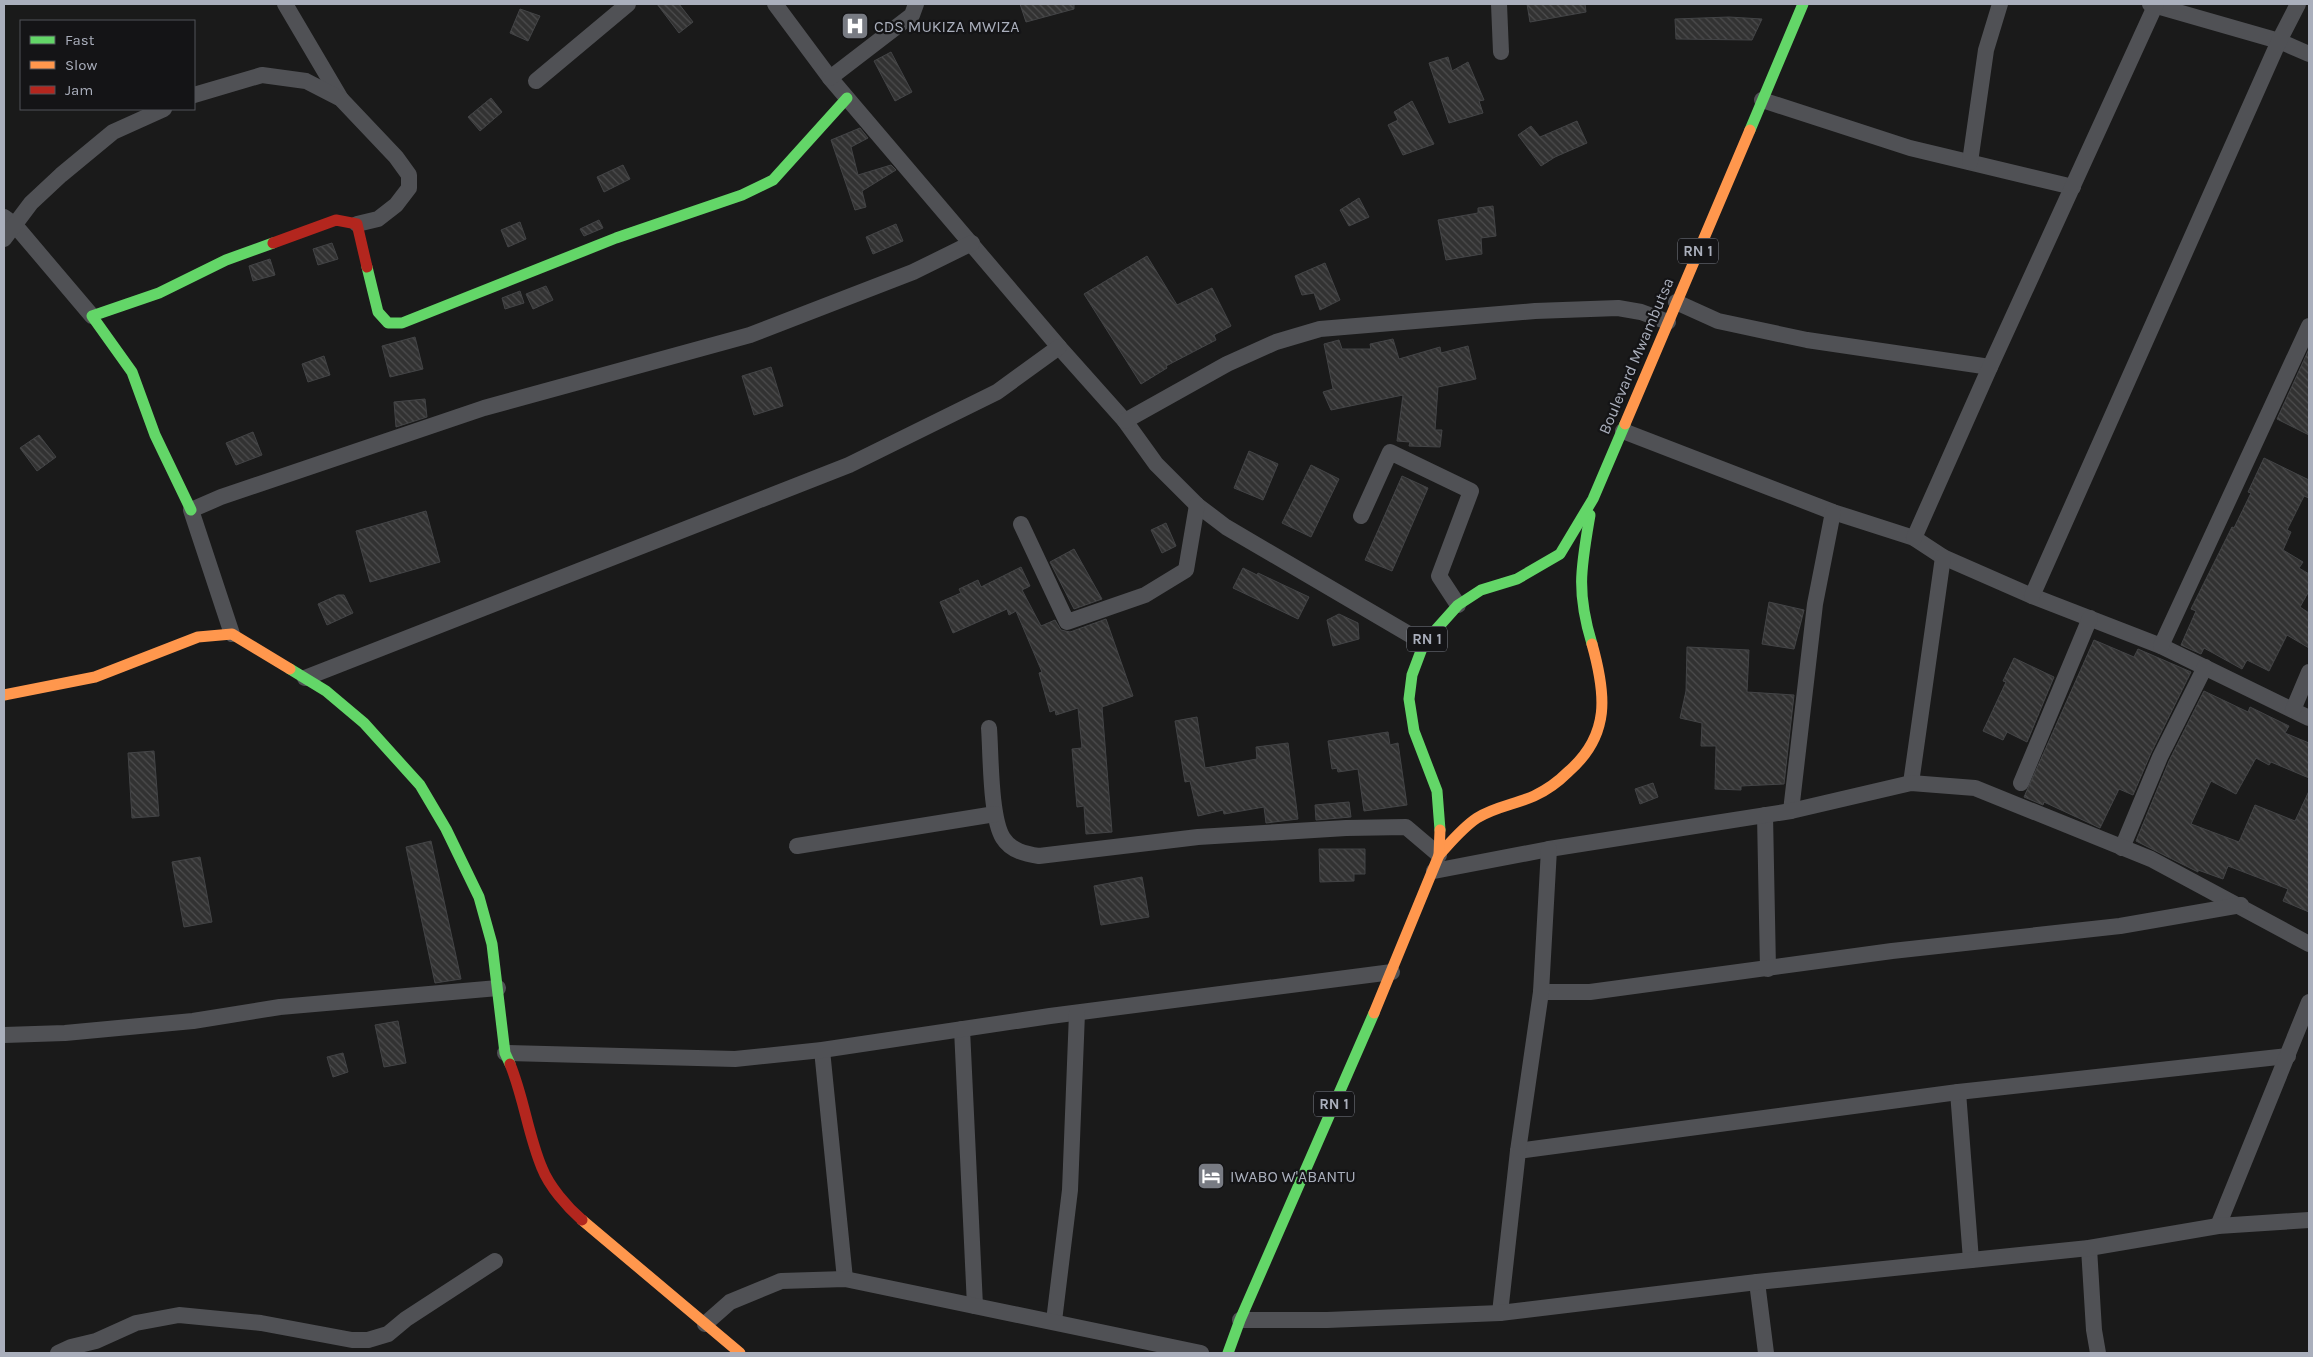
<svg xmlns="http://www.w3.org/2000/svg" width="2313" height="1357" viewBox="0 0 2313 1357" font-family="Karla,sans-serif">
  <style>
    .building { fill: url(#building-back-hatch); stroke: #434446 }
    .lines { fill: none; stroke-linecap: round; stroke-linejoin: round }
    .street { stroke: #505155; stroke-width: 16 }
    .fast { stroke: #63d668; stroke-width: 11 }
    .slow { stroke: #ff974d; stroke-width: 11 }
    .jam { stroke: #b3261e; stroke-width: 11 }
    .labels { text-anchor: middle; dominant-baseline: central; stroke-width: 4.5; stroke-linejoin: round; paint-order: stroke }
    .shield { fill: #141416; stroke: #7d808a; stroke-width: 1 }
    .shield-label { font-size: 15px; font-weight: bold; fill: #aaafbc }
    .poi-label { font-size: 16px; fill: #aaafbc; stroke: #141416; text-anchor: start }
    .street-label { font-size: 16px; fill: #aaafbc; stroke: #141416 }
  </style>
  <defs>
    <pattern id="building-back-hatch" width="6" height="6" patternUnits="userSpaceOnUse" patternTransform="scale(1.25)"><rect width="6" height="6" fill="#323232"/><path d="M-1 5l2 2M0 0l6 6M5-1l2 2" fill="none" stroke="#4d4d4e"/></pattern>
  </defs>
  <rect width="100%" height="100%" fill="#1a1a1a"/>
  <g class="building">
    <polygon points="657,4 679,4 693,22 679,33"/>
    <polygon points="1020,4 1074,4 1074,9 1026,22"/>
    <polygon points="1527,4 1585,4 1586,12 1530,22"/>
    <polygon points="520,9 540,16 528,41 510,33"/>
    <polygon points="1729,17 1762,19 1752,40 1676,39 1675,19"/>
    <polygon points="891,52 912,92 895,101 874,61"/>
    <polygon points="1448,57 1452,71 1468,62 1484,100 1479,101 1483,113 1449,123 1429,63"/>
    <polygon points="491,98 502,112 480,131 468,117"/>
    <polygon points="1412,101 1434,144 1403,155 1388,125 1398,120 1394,112"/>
    <polygon points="1577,121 1587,143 1555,157 1541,166 1518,135 1531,126 1540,137"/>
    <polygon points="860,128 868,138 851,147 858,175 891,165 896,170 862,191 866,207 855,210 831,140"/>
    <polygon points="623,165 630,179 604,192 597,177"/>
    <polygon points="1359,198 1369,217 1349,226 1340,210"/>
    <polygon points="1493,206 1496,236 1481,238 1482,254 1446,260 1438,220 1478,213 1478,208"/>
    <polygon points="599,220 603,228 584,236 580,229"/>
    <polygon points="520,222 526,239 508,247 501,230"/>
    <polygon points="896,224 903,241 873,254 866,237"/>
    <polygon points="332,243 338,259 318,265 313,249"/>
    <polygon points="1147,256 1177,305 1212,288 1231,326 1214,335 1216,340 1166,366 1167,368 1141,384 1084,294"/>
    <polygon points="270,259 275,275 253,281 249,266"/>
    <polygon points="1325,263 1340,300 1320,310 1314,293 1302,295 1295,276"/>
    <polygon points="546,286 553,300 533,309 526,294"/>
    <polygon points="520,291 524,303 505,309 502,298"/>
    <polygon points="415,337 423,369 390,377 382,346"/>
    <polygon points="1393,339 1399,359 1440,347 1441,353 1468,346 1476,379 1438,387 1435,430 1442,430 1440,447 1409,446 1410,442 1397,441 1403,395 1331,410 1323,392 1333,389 1324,344 1339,340 1342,349 1371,349 1370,344"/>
    <polygon points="2309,349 2309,435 2277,419"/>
    <polygon points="324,356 330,375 308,382 302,364"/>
    <polygon points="771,367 783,406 754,415 742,376"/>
    <polygon points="425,399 427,417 396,427 394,402"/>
    <polygon points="253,432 262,455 236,465 226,443"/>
    <polygon points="39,435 56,457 37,471 20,448"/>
    <polygon points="1249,451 1278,464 1263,500 1234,488"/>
    <polygon points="2264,458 2309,480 2309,498 2304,496 2287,530 2291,532 2283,550 2303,562 2299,568 2309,574 2309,591 2300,607 2309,613 2309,648 2287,635 2269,671 2247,660 2242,669 2204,648 2201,654 2181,645 2196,611 2191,609 2232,527 2234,528 2251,493 2248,492"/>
    <polygon points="1311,465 1339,479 1311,537 1282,523"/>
    <polygon points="1402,476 1428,488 1392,571 1365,560"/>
    <polygon points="426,511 440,562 370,582 356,531"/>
    <polygon points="1166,523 1176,546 1162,553 1151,530"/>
    <polygon points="1074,549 1102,599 1074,609 1050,562"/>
    <polygon points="1021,567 1030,586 1022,590 1041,626 1055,620 1061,630 1070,632 1106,619 1133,696 1102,707 1112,832 1086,834 1084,806 1077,807 1072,749 1082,748 1078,708 1056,715 1055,710 1050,712 1039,673 1042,672 1016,611 1009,615 1007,609 953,633 940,602 961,593 959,589 978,580 981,587"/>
    <polygon points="1243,568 1257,575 1258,573 1309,597 1298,619 1233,588"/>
    <polygon points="338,595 344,595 353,613 327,625 318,604"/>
    <polygon points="1769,602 1804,610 1794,649 1762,644"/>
    <polygon points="1339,614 1358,623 1359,639 1333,646 1327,620"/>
    <polygon points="2094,640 2134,657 2138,649 2191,672 2151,753 2133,795 2119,789 2100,828 2044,802 2043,805 2024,797"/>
    <polygon points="1687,647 1749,650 1747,692 1794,695 1784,784 1741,786 1741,790 1715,789 1716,746 1701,746 1702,723 1680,718 1686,691"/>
    <polygon points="2014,658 2054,677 2027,742 2007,732 2003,740 1983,731 2006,682 2003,681"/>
    <polygon points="2204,691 2248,712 2250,707 2289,726 2285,733 2309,743 2309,778 2271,762 2269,765 2256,758 2236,794 2211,781 2191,824 2239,842 2255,805 2295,821 2309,791 2309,912 2283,901 2288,889 2228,866 2223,879 2198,870 2198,872 2136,841 2169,761"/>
    <polygon points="1197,717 1205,768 1257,759 1256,747 1288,743 1298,819 1266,823 1264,807 1224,814 1223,810 1198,816 1190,781 1185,782 1175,721"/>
    <polygon points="1388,732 1390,745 1398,743 1407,805 1364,811 1358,769 1338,772 1337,768 1332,769 1328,741"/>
    <polygon points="154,751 159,816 132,818 128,753"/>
    <polygon points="1653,783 1658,797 1640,804 1635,789"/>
    <polygon points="1349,802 1351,817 1316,820 1315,805"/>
    <polygon points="431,841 461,979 435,983 406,847"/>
    <polygon points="1319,849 1365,849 1365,874 1354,874 1354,881 1320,882"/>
    <polygon points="200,857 212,922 184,927 172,862"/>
    <polygon points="1142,877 1149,917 1101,925 1094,886"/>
    <polygon points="398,1021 406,1063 384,1067 375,1025"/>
    <polygon points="343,1053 348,1072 333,1077 327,1057"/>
  </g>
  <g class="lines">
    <g class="street">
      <polyline points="285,4 341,99"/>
      <polyline points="775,4 830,78 1059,347 1125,421 1156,464 1197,505 1226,527 1424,643"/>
      <polyline points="1499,4 1501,52"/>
      <polyline points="2150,4 2279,41 2309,54"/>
      <polyline points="830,78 912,15 916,4"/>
      <polyline points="536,81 628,4"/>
      <polyline points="194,95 262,75 306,81 341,99 396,157 409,175 409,188 396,205 378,219 357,224"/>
      <polyline points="1762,100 1910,148 2073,187"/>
      <polyline points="1970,162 1986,50 2000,4"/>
      <polyline points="4,217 14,224 92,316"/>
      <polyline points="4,239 31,203 61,175 113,132 164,109"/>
      <polyline points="1676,302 1718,321 1807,340 1990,367"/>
      <polyline points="1125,421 1227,364 1276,342 1320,329 1535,311 1618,308 1641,312 1668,322"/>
      <polyline points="1623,431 1833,512 1914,538 1943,557 2032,596 2161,646 2309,718"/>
      <polyline points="1361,516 1390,452 1471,491 1439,576 1458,605"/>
      <polyline points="1021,524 1067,622 1145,595 1186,570 1197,505"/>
      <polyline points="1914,538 1990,367 2156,4"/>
      <polyline points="2032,596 2279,41 2298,4"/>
      <polyline points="232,634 191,510 221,497 484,408 750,335 913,272 972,243"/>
      <polyline points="2161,646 2309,326"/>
      <polyline points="305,678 849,465 997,392 1059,347"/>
      <polyline points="2293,710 2309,672"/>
      <path d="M 989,728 C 991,754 990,817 1003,838 C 1011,851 1026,854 1039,856 L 1198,837 L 1346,828 L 1406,827 L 1439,855"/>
      <polyline points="1911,783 1943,557"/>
      <polyline points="2021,783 2090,618"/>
      <polyline points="1791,811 1815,604 1833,512"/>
      <polyline points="1765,815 1768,969"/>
      <polyline points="797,846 995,814"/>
      <polyline points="2122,848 2160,757 2205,667"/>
      <polyline points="1434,871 1549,849 1791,811 1911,783 1975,788 2151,859 2309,944"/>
      <polyline points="1541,992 1590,992 1892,951 2120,926 2241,905"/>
      <polyline points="962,1029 975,1306"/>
      <polyline points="4,1035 65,1033 193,1021 280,1007 498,988"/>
      <polyline points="822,1050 845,1279"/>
      <polyline points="505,1053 735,1059 822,1050 1050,1016 1392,972"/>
      <polyline points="1958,1092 1971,1260"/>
      <polyline points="1518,1151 1958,1092 2288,1056"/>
      <polyline points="2218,1226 2309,1002"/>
      <polyline points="2089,1248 2094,1330 2098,1353"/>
      <polyline points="1757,1282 1766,1353"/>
      <polyline points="1500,1313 1518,1151 1541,992 1549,849"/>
      <polyline points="1240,1320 1327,1320 1500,1313 1757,1282 2089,1248 2218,1226 2309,1220"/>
      <polyline points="1054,1321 1070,1190 1077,1013"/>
      <polyline points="705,1324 730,1302 781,1281 845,1279 1201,1353"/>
      <polyline points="58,1353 71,1347 96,1341 136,1323 179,1315 261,1323 352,1340 368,1340 388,1334 406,1319 495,1261"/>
    </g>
    <g class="fast">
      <polyline points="1750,130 1803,4"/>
      <polyline points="367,267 378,312 388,323 402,323 616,238 742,195 773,180 847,98"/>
      <polyline points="191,510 155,435 132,372 92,316 159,293 226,260 273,243"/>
      <path d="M 1590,515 C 1581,568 1576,591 1592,644"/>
      <polyline points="290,669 326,691 364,723 420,785 446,829 479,897 492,944 505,1053 510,1064"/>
      <polyline points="1440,830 1437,791 1414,731 1409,699 1412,675 1424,643 1458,605 1481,590 1517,579 1560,554 1593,499 1625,424"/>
      <polyline points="1228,1353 1240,1320 1374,1013"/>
    </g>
    <g class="slow">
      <polyline points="1625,424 1750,130"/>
      <polyline points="4,695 95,677 198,637 232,634 290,669"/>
      <path d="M 1439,855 C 1451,842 1462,828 1477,818 C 1494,807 1516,804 1534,796 C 1547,790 1558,782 1568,772 C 1611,735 1606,694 1592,644"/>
      <polyline points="1374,1013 1439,855 1440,830"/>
      <polyline points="582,1220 740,1353"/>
    </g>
    <g class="jam">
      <polyline points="273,243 336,220 357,224 367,267"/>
      <path d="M 510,1064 C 524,1098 528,1135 542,1168 C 549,1186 567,1207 582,1220"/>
    </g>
  </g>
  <defs>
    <g id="hospital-square" transform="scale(1.4375)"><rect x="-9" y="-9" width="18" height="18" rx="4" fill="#787b83" stroke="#141416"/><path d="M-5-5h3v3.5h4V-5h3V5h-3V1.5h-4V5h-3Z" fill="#fff"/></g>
    <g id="hotel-square" transform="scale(1.4375)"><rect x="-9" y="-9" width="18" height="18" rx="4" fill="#787b83" stroke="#141416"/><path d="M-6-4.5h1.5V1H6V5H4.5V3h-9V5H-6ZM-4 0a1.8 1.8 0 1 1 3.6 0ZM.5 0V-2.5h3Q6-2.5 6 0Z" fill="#fff"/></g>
  </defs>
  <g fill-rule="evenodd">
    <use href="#hospital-square" x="855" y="26"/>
    <use href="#hotel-square" x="1211" y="1176"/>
  </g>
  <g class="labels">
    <g class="shield">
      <rect x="1678" y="238.5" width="40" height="25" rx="4"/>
      <rect x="1407" y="626.5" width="40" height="25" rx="4"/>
      <rect x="1314" y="1091.5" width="40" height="25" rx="4"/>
    </g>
    <g class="shield-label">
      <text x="1698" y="251">RN 1</text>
      <text x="1427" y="639">RN 1</text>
      <text x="1334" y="1104">RN 1</text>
    </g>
    <g class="poi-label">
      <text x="874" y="26">CDS MUKIZA MWIZA</text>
      <text x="1230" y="1176">IWABO W'ABANTU</text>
    </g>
    <g class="street-label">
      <text transform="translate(1636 356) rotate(-67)">Boulevard Mwambutsa</text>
    </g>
  </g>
  <rect width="2313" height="1357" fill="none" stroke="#aaafbc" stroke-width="10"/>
  <rect x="20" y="20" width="175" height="90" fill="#141416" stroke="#505258"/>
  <rect x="30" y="36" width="25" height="8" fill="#63d668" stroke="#505258"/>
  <text x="65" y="45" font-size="15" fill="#aaafbc">Fast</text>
  <rect x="30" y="61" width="25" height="8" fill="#ff974d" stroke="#505258"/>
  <text x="65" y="70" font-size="15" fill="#aaafbc">Slow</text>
  <rect x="30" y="86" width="25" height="8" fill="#b3261e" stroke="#505258"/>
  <text x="65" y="95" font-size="15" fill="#aaafbc">Jam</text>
</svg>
